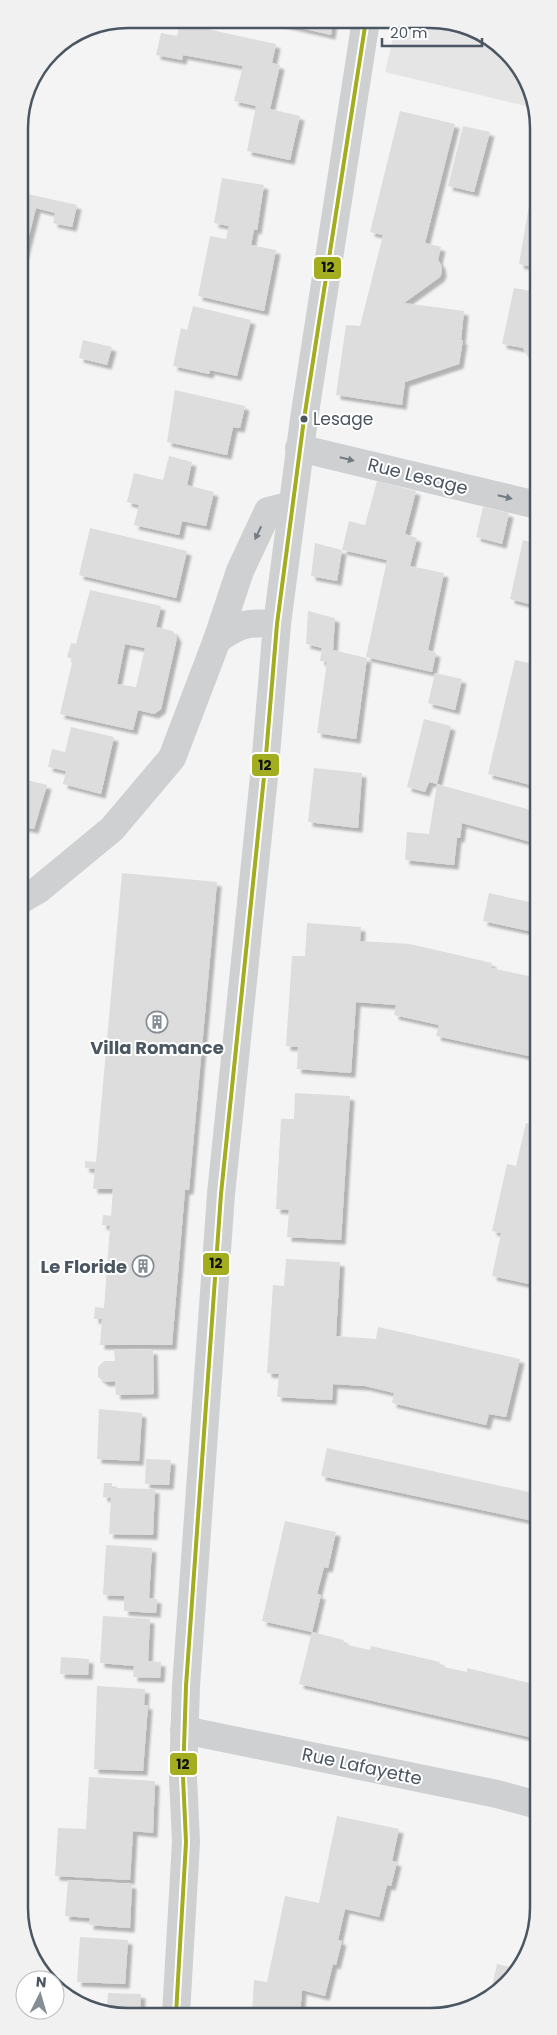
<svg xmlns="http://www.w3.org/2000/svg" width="557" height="2035" viewBox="0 0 557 2035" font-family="Poppins,sans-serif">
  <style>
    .education { fill: #e6e5e6 }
    .building { fill: #ddddde; fill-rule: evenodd; filter: url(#shadow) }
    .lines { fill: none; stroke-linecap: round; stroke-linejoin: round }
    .minor { stroke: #ced0d2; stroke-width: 28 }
    .tertiary { stroke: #ced0d2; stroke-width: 28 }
    .bus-1-casing { stroke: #fff; stroke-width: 8 }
    .bus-1 { stroke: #a2ae20; stroke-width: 4 }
    .oneway { fill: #727b83 }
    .bus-dot { fill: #4a5661; stroke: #fff; stroke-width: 2 }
    .labels { text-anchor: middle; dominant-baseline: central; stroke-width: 4; stroke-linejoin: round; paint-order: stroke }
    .bus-label { font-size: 17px; fill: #4a5661; stroke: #fff; text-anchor: start }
    .street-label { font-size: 18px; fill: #4a5661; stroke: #fff }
    .poi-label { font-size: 18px; font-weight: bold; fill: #4a5661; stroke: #fff }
    .rim { fill: none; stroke: #4a5661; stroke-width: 2.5 }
    .line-badge { stroke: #fff; stroke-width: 2 }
    .pale-badge-label { font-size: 14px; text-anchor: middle; font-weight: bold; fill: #111 }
  </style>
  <defs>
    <filter id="shadow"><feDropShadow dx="4.5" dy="4.5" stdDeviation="1" flood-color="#0004"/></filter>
  </defs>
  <rect width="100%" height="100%" fill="#f4f4f4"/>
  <polygon class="education" points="397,21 451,21 506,51 534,108 385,72"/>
  <g class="building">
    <polygon points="266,20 333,20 331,35"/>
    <polygon points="180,23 276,44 272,63 280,65 270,109 300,116 290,160 247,151 256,106 234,101 243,66 183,55 182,60 156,55 161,33 177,36"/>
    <polygon points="400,111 455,124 425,243 441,247 438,260 441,265 442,272 440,277 404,303 464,311 461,340 463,340 459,364 405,382 402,405 336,395 346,325 360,326 383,235 370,232"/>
    <polygon points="463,126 490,132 474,192 448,186"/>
    <polygon points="536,165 537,165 537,268 519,264"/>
    <polygon points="222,178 264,185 257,230 254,229 251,245 276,250 264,311 198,296 210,236 226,239 229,226 214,223"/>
    <polygon points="28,194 77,205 72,227 53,223 55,213 36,208 24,255 19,254 19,198 27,200"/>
    <polygon points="514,288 537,292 537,372 523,348 502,344"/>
    <polygon points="193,306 251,320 237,376 210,370 209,374 173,366 181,328 187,330"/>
    <polygon points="83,340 112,347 107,365 79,358"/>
    <polygon points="175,390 245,406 240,428 233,427 227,455 167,442"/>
    <polygon points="169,456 192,462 187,485 214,492 206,526 182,521 179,535 134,525 139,505 127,502 134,473 163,480"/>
    <polygon points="377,481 416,491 405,534 417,538 410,566 444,573 428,650 436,653 432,672 366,657 387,560 342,550 349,521 365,525"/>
    <polygon points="483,507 509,513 502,544 476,537"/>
    <polygon points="90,528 187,551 176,598 79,575"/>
    <polygon points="523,540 537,544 537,606 510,599"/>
    <polygon points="315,543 342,550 337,581 311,576"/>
    <path d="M 90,590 L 161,606 L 156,627 L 173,631 L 177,638 L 161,709 L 154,714 L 138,710 L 133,730 L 60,714 L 73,659 L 67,657 L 71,643 L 76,644 ZM 125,644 L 145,648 L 136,687 L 117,684 Z"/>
    <polygon points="308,611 335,618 333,650 367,658 356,739 317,733 327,662 320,661 322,648 306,644"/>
    <polygon points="515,660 538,665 538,787 488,774"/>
    <polygon points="435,673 462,679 455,710 428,703"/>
    <polygon points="424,719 451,726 437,784 429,782 425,792 407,787"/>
    <polygon points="71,727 114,737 101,794 63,784 66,771 48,767 52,749 65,752"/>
    <polygon points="314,768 362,773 358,828 308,822"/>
    <polygon points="19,778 47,785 34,829 19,826"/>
    <polygon points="437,784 538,812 538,844 462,823 460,838 457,838 454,865 405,860 407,832 429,834"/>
    <polygon points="122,873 217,882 189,1190 185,1190 172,1345 100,1345 102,1319 94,1319 95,1307 104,1308 110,1226 102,1225 103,1215 111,1216 113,1189 93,1189 95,1169 85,1168 85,1161 96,1162"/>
    <polygon points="489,893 538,904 538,933 483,921"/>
    <polygon points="307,923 361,927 360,941 410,944 492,963 491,968 538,978 538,1058 436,1036 439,1025 394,1015 396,1005 356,1002 351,1073 297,1069 298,1047 286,1046 292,956 305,956"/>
    <polygon points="295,1093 350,1096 341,1240 287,1237 289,1210 276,1209 281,1119 294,1119"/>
    <polygon points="526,1123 538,1126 538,1286 492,1276 501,1233 492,1231 507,1164 516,1166"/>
    <polygon points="286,1259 340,1262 336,1336 376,1339 378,1327 520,1359 506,1417 489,1414 486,1425 392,1403 394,1393 365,1386 333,1384 332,1400 277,1397 279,1374 267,1373 273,1285 284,1286"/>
    <polygon points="114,1349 153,1350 154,1394 116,1395 115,1381 105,1382 98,1377 98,1367 104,1361 115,1361"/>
    <polygon points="99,1409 142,1413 139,1461 97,1459"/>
    <polygon points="327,1448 538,1494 538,1522 321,1476"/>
    <polygon points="146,1459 171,1460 169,1485 145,1484"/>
    <polygon points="104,1483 112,1483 112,1488 155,1489 153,1535 109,1534 111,1498 103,1497"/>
    <polygon points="285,1521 336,1532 328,1568 324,1567 317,1594 321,1595 312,1632 344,1640 343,1644 370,1650 371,1646 440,1662 439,1666 467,1672 467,1668 538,1685 538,1739 299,1684 312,1632 262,1621"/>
    <polygon points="106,1545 152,1548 149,1598 157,1599 156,1613 124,1611 124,1596 103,1595"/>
    <polygon points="103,1616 150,1619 148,1661 161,1662 160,1678 133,1677 134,1666 100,1663"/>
    <polygon points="61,1657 89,1659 88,1675 60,1674"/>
    <polygon points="97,1686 145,1689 144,1705 148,1705 143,1771 94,1769"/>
    <polygon points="89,1777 155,1781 153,1833 133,1831 130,1880 55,1876 58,1828 86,1829"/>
    <polygon points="337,1816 399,1829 392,1861 397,1862 391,1886 387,1885 379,1917 345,1909 338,1940 342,1941 336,1965 333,1964 325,1996 302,1990 300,2015 252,2015 254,1980 267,1982 285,1896 319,1903"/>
    <polygon points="68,1880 132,1884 130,1928 89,1925 90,1918 65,1916"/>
    <polygon points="537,1893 538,1914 527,1940 526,1939"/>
    <polygon points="80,1937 128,1940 125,1984 77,1982"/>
    <polygon points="497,1964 515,1968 511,1979 490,1996"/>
    <polygon points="108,1993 141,1994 140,2012 124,2011 124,2014 106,2014 94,2008 107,2008"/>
  </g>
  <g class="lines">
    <polyline class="minor" points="299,448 537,505"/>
    <g class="tertiary">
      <path d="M 217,640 C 240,623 249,622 277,624"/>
      <polyline points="19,901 38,890 112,829 172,758 217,640 240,571 268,511 292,505"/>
      <polyline points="184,1730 497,1794 538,1805"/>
      <polyline points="176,2014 186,1842 183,1777 186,1686 221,1194 265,767 277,624 304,419 366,20"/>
    </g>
    <g class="bus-1-casing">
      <polyline id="bus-1" points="176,2014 186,1842 183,1777 186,1686 221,1194 265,767 277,624 304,419 366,20"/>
    </g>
    <use href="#bus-1" class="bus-1"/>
  </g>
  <defs><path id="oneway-solid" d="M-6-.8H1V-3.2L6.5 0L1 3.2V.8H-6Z" transform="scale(1.25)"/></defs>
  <g class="oneway">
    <use href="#oneway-solid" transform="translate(347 459) rotate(14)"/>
    <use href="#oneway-solid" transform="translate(505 497) rotate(14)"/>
    <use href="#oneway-solid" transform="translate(258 533) rotate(115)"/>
  </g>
  <defs>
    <g id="building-ring" transform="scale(1.125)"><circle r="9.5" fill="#fff" stroke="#868d94" stroke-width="1.5"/><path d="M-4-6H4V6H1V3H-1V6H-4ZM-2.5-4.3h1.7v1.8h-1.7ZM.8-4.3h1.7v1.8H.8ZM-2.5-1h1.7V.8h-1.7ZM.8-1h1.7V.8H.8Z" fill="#868d94"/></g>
  </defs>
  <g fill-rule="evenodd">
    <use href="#building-ring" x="157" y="1022"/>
    <use href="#building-ring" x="143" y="1266"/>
  </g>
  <circle class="bus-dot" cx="304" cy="419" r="4.5"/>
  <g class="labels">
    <g class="bus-label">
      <text x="313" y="419">Lesage</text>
    </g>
    <g class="street-label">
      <text transform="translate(418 476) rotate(14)">Rue Lesage</text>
      <text transform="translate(362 1766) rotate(12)">Rue Lafayette</text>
    </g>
    <g class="poi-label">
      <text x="157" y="1047">Villa Romance</text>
      <text x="127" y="1266" text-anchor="end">Le Floride</text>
    </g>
  </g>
  <path d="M0 0H557V2035H0ZM128 28H430A100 100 0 0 1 530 128V1908A100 100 0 0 1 430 2008H128A100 100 0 0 1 28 1908V128A100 100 0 0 1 128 28Z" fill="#f1f1f2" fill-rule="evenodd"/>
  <path class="rim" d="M128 28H430A100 100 0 0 1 530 128V1908A100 100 0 0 1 430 2008H128A100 100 0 0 1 28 1908V128A100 100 0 0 1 128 28Z"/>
  <g class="line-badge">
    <rect x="313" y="256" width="29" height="24" rx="5" fill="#a2ae20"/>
    <rect x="251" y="753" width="29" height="24" rx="5" fill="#a2ae20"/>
    <rect x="202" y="1252" width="28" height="24" rx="5" fill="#a2ae20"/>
    <rect x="169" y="1752" width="29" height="24" rx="5" fill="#a2ae20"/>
  </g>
  <g class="pale-badge-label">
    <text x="328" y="272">12</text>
    <text x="265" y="770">12</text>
    <text x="216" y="1268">12</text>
    <text x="183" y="1769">12</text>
  </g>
  <g transform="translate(40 1995) rotate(5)"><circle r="24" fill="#ffffff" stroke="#b7bbc0"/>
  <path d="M0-4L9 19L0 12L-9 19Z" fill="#868d94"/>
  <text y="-8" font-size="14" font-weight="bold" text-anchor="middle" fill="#4a5661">N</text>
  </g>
  <path d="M382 38v8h100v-8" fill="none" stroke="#4a5661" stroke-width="2.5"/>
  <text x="390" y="38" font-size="15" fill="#4a5661" stroke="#ffffff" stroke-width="4" paint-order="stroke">20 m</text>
</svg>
